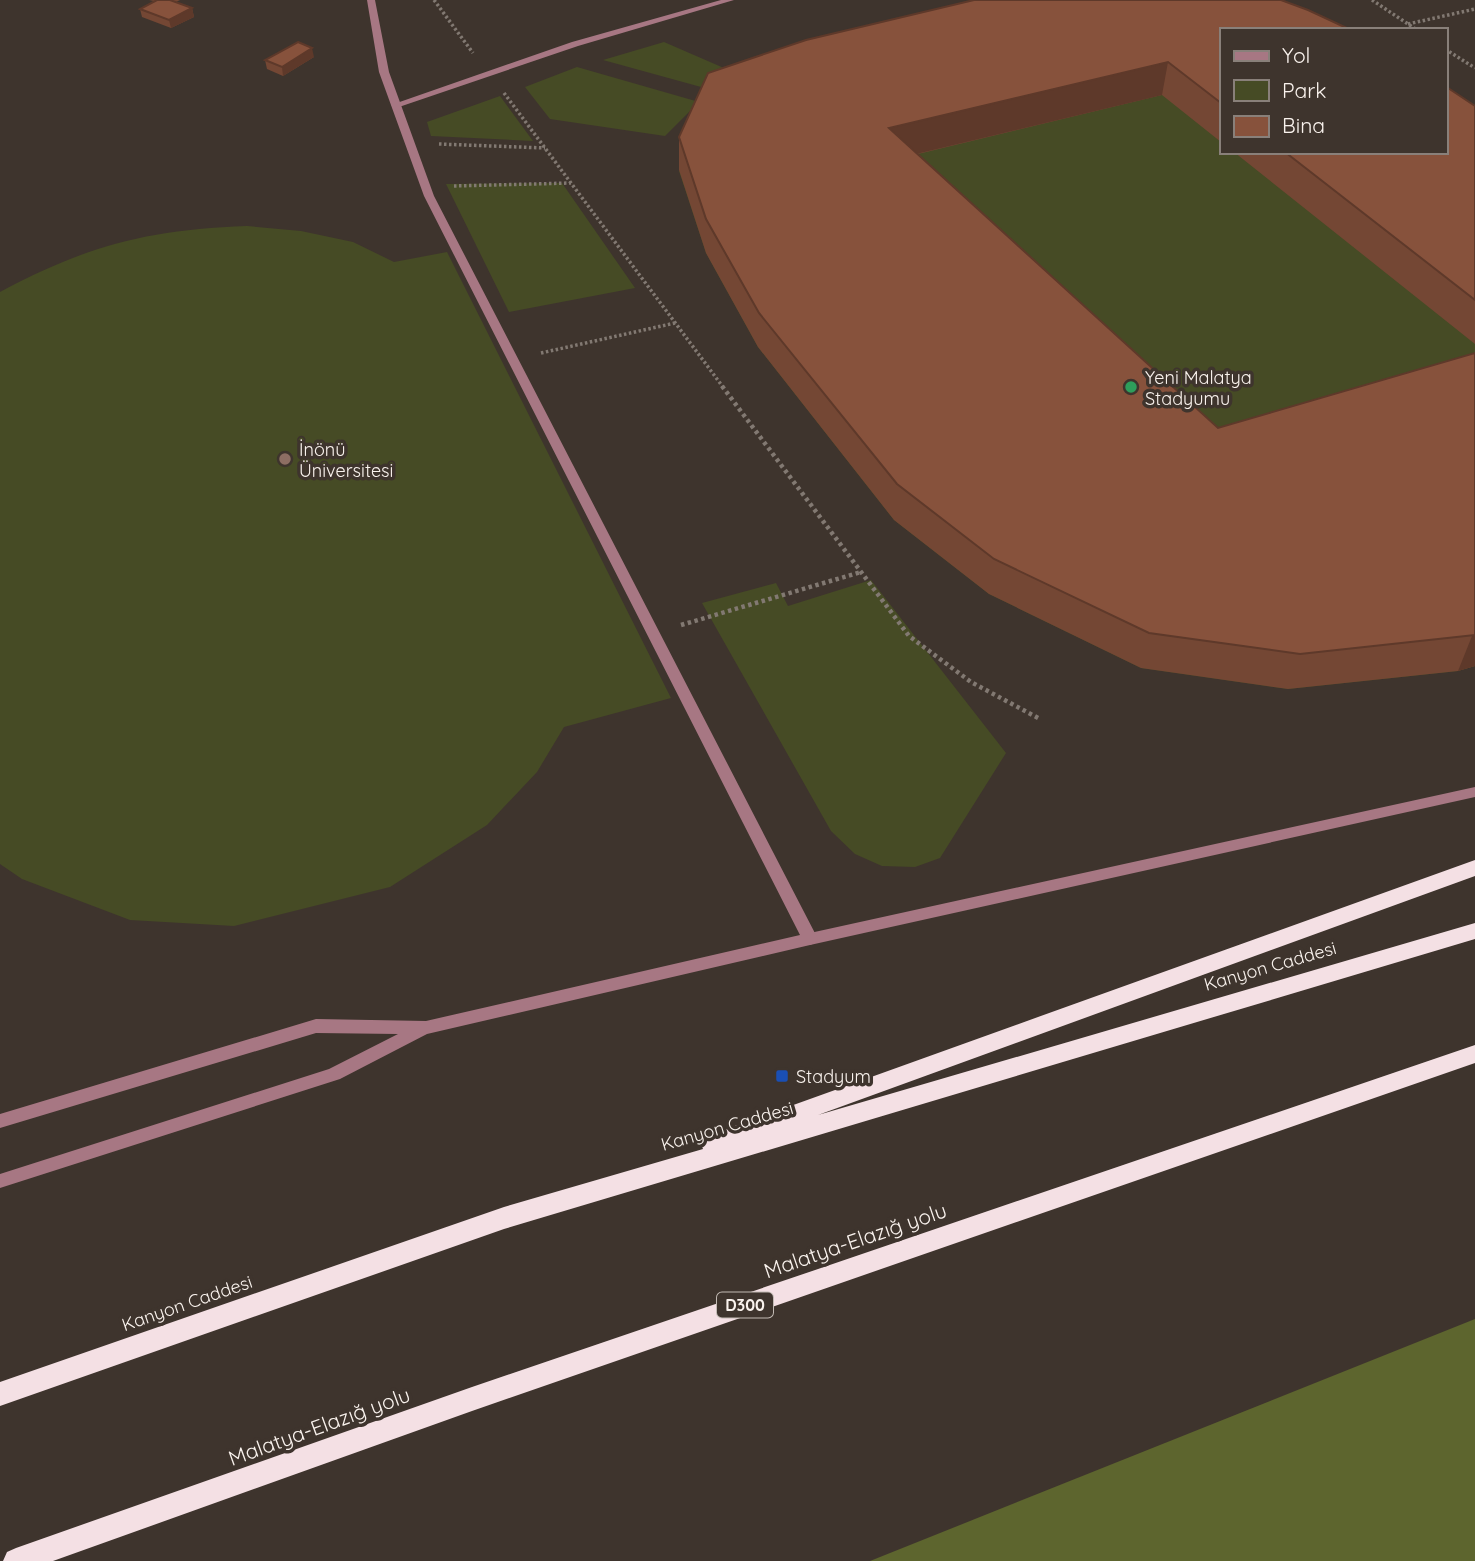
<svg xmlns="http://www.w3.org/2000/svg" width="1475" height="1561" viewBox="0 0 1475 1561" font-family="Quicksand,sans-serif">
  <style>
    .green { fill: #464b25 }
    .forest { fill: #5d652e }
    .lines { fill: none; stroke-linecap: round; stroke-linejoin: round }
    .path-far1 { stroke: #827972; stroke-width: 3.5; stroke-dasharray: 2.5 2.5; stroke-linecap: butt }
    .path { stroke: #827972; stroke-width: 4.5; stroke-dasharray: 3.5 3.5; stroke-linecap: butt }
    .minor { fill: #a77783; fill-rule: evenodd }
    .tertiary { fill: #a77783; fill-rule: evenodd }
    .trunk { fill: #f4e0e4; fill-rule: evenodd }
    .wall { fill: #744734 }
    .shaded-wall { fill: #5e392a }
    .building { fill: #87523c; stroke: #5e392a; stroke-width: 2 }
    .leisure-dot { fill: #2e9e5b; stroke: #3e342d; stroke-width: 2.5 }
    .education-dot { fill: #8d6e63; stroke: #3e342d; stroke-width: 2.5 }
    .transit-dot { fill: #1a4fb4; stroke: #3e342d; stroke-width: 2.5 }
    .labels { text-anchor: middle; dominant-baseline: central; stroke-width: 7; stroke-linejoin: round; paint-order: stroke }
    .shield { fill: #3e342d; stroke: #c2bab4; stroke-width: 2 }
    .shield-label { font-size: 16px; font-weight: bold; fill: #faf3ee }
    .poi-label { font-size: 18px; fill: #faf3ee; stroke: #3e342d; text-anchor: start }
    .street-label { font-size: 18px; fill: #faf3ee; stroke: #3e342d }
    .near-street-label { font-size: 21px; fill: #faf3ee; stroke: #3e342d }
  </style>
  <rect width="100%" height="100%" fill="#3e342d"/>
  <g class="green">
    <polygon points="1221,30 1221,152 1445,152 1475,145 1475,666 1458,671 1288,689 1141,668 989,594 894,520 758,347 706,253 679,171"/>
    <polygon points="664,42 740,75 712,90 603,60"/>
    <polygon points="577,67 699,102 665,136 550,119 525,87"/>
    <polygon points="500,96 533,141 431,136 427,122"/>
    <polygon points="562,183 635,288 509,312 446,184"/>
    <path d="M 247,226 L 301,231 L 353,242 L 394,262 L 447,252 L 671,698 L 564,727 L 537,772 L 487,825 L 390,887 L 234,926 L 130,920 L 22,879 L 0,864 L 0,292 C 88,245 147,230 247,226 Z"/>
    <polygon points="871,580 1006,753 940,858 915,867 882,866 855,854 831,831 702,603 776,583 788,606"/>
  </g>
  <polygon class="forest" points="1475,1319 1475,1561 870,1561"/>
  <g class="lines">
    <g class="path-far1">
      <polyline points="434,0 473,53"/>
      <polyline points="1372,0 1417,30"/>
      <polyline points="1408,24 1475,9"/>
      <polyline points="1445,49 1475,68"/>
      <polyline points="504,93 723,387"/>
      <polyline points="439,144 545,148"/>
      <polyline points="454,186 571,183"/>
      <polyline points="541,353 675,323"/>
    </g>
    <g class="path">
      <polyline points="722,386 909,636 971,682 1040,719"/>
      <polyline points="681,625 861,572"/>
    </g>
    <g class="minor">
      <polygon points="721,0 734,0 578,46 399,107 391,105 572,42"/>
      <polygon points="1475,787 1475,797 810,945 805,943 802,939 805,935 810,933"/>
    </g>
    <polygon class="tertiary" points="367,0 375,0 389,72 434,196 818,939 815,943 810,945 427,1034 340,1079 0,1188 0,1174 329,1069 398,1034 316,1033 0,1128 0,1114 316,1019 426,1021 800,935 424,196 379,72"/>
    <g class="trunk">
      <polygon points="1475,860 1475,876 818,1115 1475,923 1475,939 504,1229 0,1406 0,1382 504,1207 703,1149 701,1144 704,1137"/>
      <polygon points="1475,1045 1475,1063 472,1411 53,1561 3,1561 7,1552 16,1548 472,1387"/>
    </g>
  </g>
  <g class="wall">
    <polygon points="149,0 180,0 176,2 192,8 194,17 171,28 142,17 140,9 154,1"/>
    <polygon points="1221,30 1221,142 1162,95 918,154 1218,428 1475,353 1475,666 1458,671 1288,689 1141,668 989,594 894,520 758,347 706,253 679,170 679,137"/>
    <polygon points="314,57 283,76 267,69 265,60"/>
    <polygon points="1475,106 1475,344 1234,152 1445,152"/>
  </g>
  <g class="shaded-wall">
    <polygon points="192,8 194,17 171,28 169,20"/>
    <polygon points="312,48 314,57 283,76 282,67"/>
    <polygon points="1168,62 1162,95 887,161 889,128"/>
    <polygon points="1475,635 1475,666 1458,671 1472,636"/>
  </g>
  <g class="building">
    <polygon points="157,0 170,0 192,8 169,20 140,9"/>
    <polygon points="974,0 1281,0 1308,10 1351,30 1221,30 1221,103 1168,62 889,128 1218,428 1475,353 1475,635 1300,654 1149,633 994,559 897,484 759,313 706,219 679,137 708,73 806,40"/>
    <polygon points="298,42 312,48 282,67 265,60"/>
    <polygon points="1445,86 1475,106 1475,300 1285,152 1445,152"/>
  </g>
  <circle class="leisure-dot" cx="1131" cy="387" r="7"/>
  <circle class="education-dot" cx="285" cy="459" r="7"/>
  <rect class="transit-dot" x="775" y="1069" width="14" height="14" rx="3.5"/>
  <g class="labels">
    <rect class="shield" x="717" y="1292.5" width="56" height="25" rx="5"/>
    <g class="shield-label">
      <text x="745" y="1305">D300</text>
    </g>
    <g class="poi-label">
      <text x="1145" y="377">Yeni Malatya<tspan x="1145" dy="21">Stadyumu</tspan></text>
      <text x="299" y="449">İnönü<tspan x="299" dy="21">Üniversitesi</tspan></text>
      <text x="796" y="1076">Stadyum</text>
    </g>
    <g class="street-label">
      <text transform="translate(1270 966) rotate(-16)">Kanyon Caddesi</text>
      <text transform="translate(727 1126) rotate(-16)">Kanyon Caddesi</text>
      <text transform="translate(187 1303) rotate(-19)">Kanyon Caddesi</text>
    </g>
    <g class="near-street-label">
      <text transform="translate(855 1240) rotate(-19)">Malatya-Elazığ yolu</text>
      <text transform="translate(319 1426) rotate(-20)">Malatya-Elazığ yolu</text>
    </g>
  </g>
  <rect x="1220" y="28" width="228" height="126" fill="#3e342d" stroke="#89807a" stroke-width="2"/>
  <rect x="1234" y="51" width="35" height="10" fill="#a77783" stroke="#89807a" stroke-width="2"/>
  <text x="1282" y="63" font-size="21" fill="#faf3ee">Yol</text>
  <rect x="1234" y="80" width="35" height="21" fill="#464b25" stroke="#89807a" stroke-width="2"/>
  <text x="1282" y="98" font-size="21" fill="#faf3ee">Park</text>
  <rect x="1234" y="116" width="35" height="21" fill="#87523c" stroke="#89807a" stroke-width="2"/>
  <text x="1282" y="133" font-size="21" fill="#faf3ee">Bina</text>
</svg>
